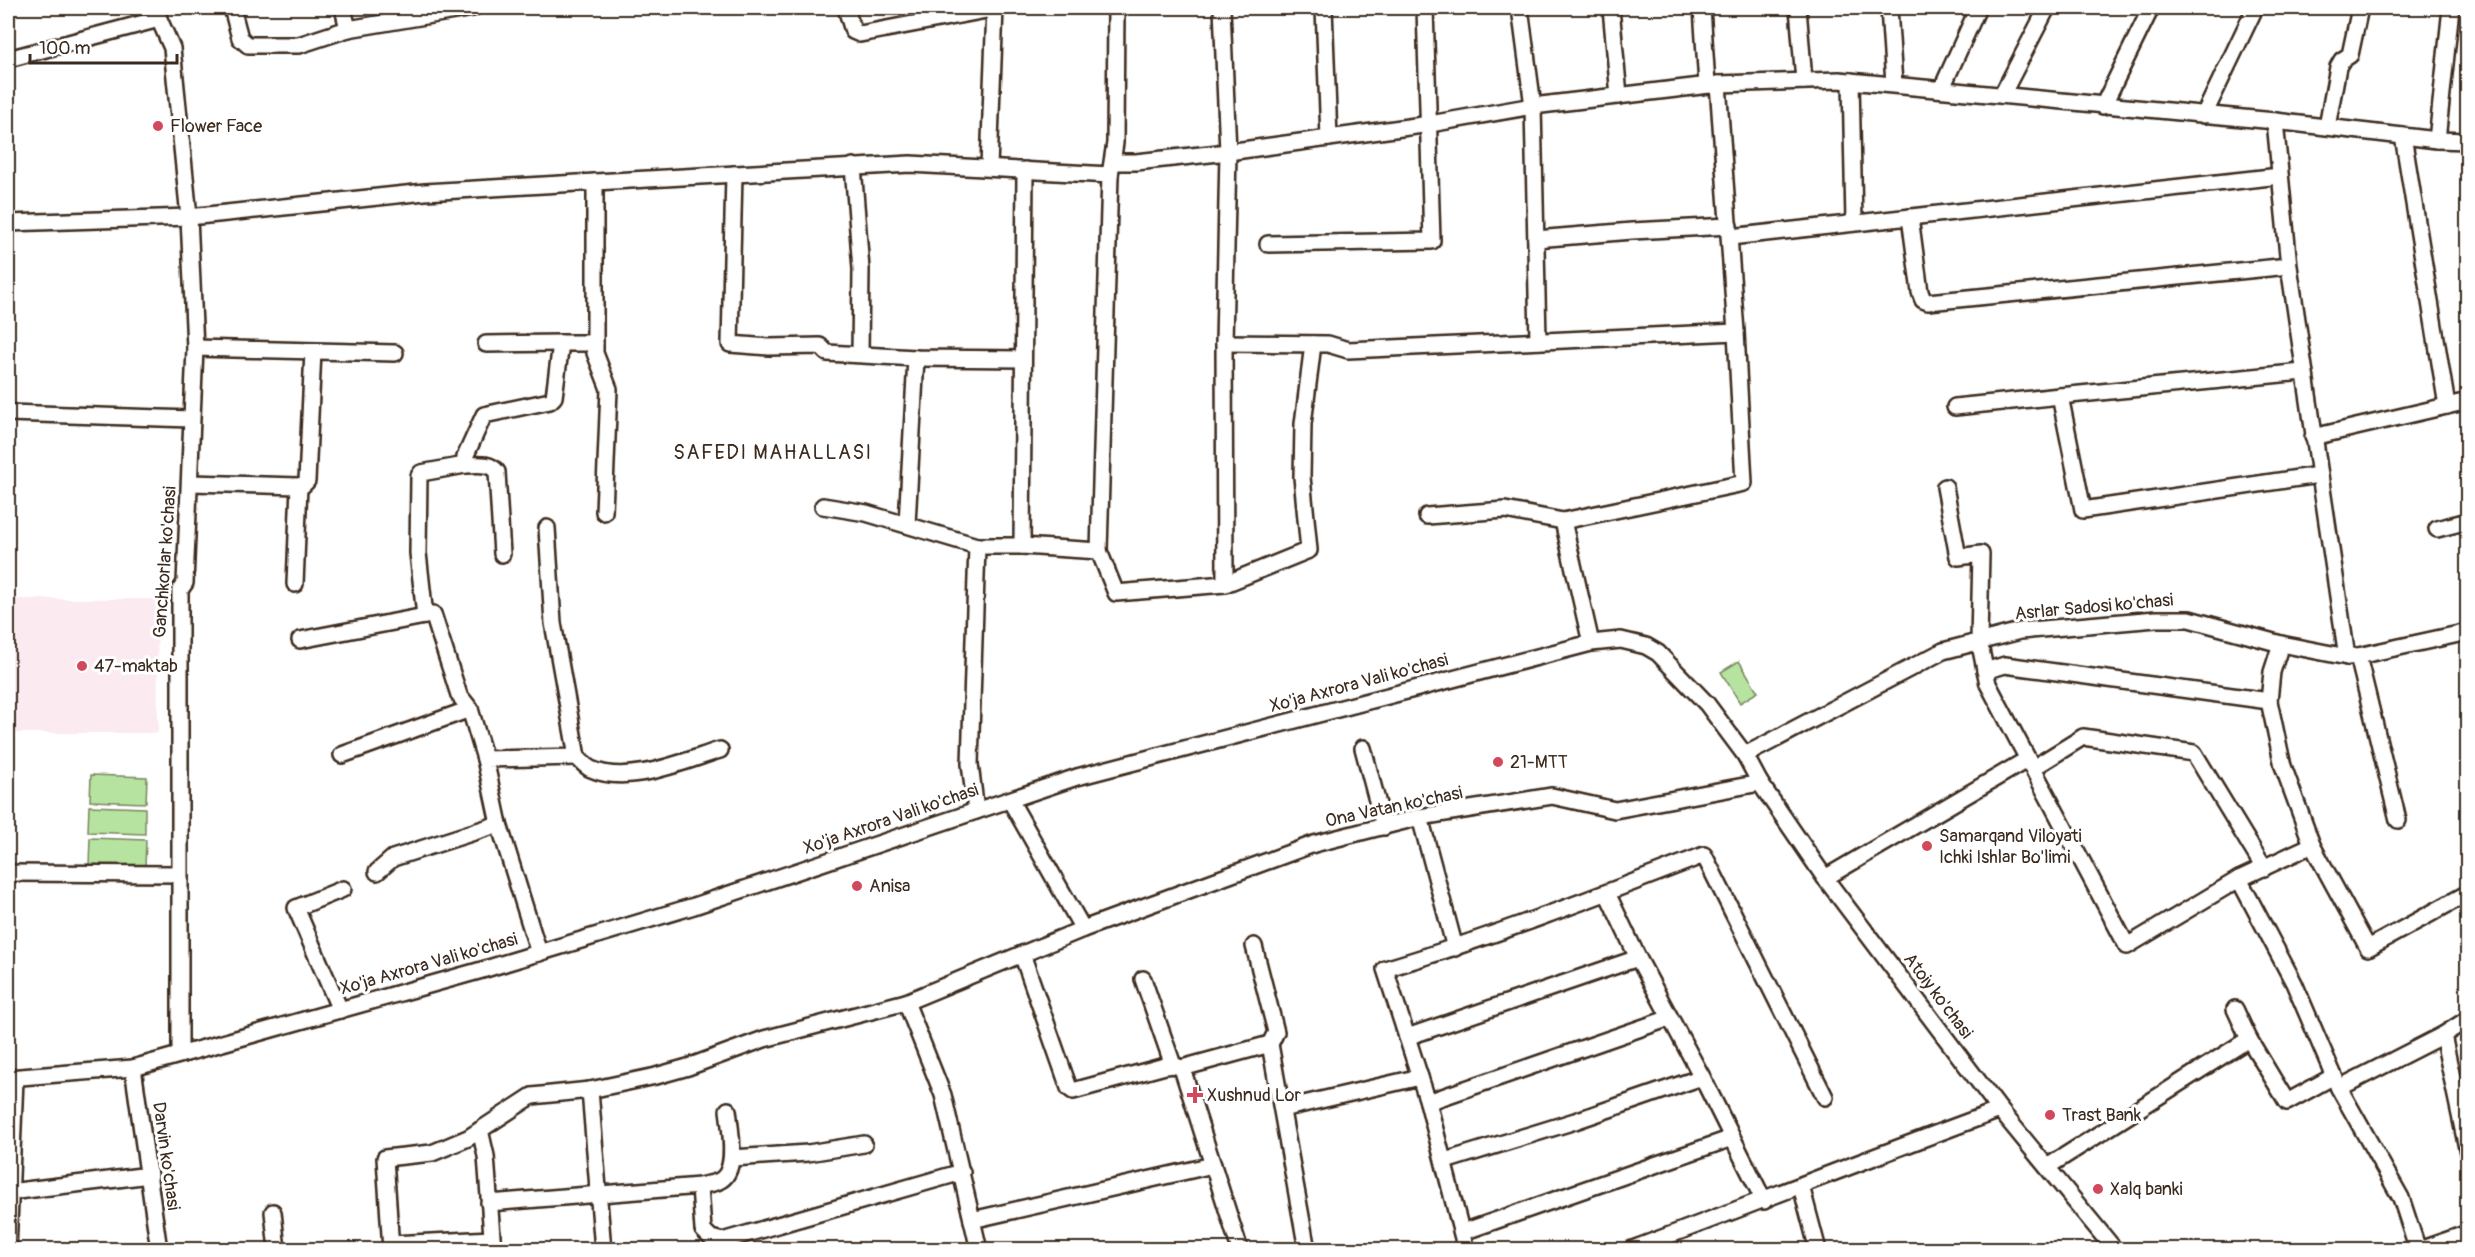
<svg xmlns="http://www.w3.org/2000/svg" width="2475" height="1257" viewBox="0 0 2475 1257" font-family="Pangolin,sans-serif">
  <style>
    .built { fill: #fbeaf0 }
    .green { fill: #b7e3a0; stroke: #79865f; stroke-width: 1.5 }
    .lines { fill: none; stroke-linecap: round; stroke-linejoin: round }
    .minor-casing { stroke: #3b2a1e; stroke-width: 20 }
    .minor { stroke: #fff; stroke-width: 15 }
    .poi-dot { fill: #d1495b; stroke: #fff; stroke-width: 2 }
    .labels { text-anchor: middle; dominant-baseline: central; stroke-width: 6; stroke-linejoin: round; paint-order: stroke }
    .poi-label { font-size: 18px; fill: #3b2a1e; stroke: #fff; text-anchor: start }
    .street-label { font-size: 18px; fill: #3b2a1e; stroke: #fff }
    .neighbourhood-label { font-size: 20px; letter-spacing: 1.5px; fill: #3b2a1e; stroke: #fff }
  </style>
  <rect width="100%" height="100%" fill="#fff"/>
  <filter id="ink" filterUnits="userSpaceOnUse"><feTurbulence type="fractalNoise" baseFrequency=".0167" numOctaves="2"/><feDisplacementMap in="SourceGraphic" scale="12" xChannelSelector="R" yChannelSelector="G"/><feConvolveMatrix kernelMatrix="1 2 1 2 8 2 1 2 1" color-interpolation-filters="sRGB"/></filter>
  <g filter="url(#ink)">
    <polygon class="built" points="8,599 157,599 158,733 8,733"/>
    <g class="green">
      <polygon points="1739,661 1758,692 1740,703 1721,672"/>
      <polygon points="91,775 147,777 146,803 90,801"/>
      <polygon points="89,806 145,808 145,834 88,832"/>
      <polygon points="90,838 146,840 145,867 89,865"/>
    </g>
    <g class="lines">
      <g class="minor-casing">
        <g id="minor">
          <polyline points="156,8 159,19 172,48 189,217 195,348 185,583 180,590 180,1054"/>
          <polyline points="232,8 240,38 248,45 299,45 348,29"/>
          <polyline points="343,8 348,29 473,8"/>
          <polyline points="846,8 853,31 860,34 997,8"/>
          <polyline points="1324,8 1329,138"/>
          <polyline points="1520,8 1533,106 1538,341"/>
          <polyline points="1611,8 1619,96"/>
          <polyline points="1702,8 1707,85"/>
          <polyline points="1798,8 1804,81"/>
          <polyline points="1889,8 1894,84"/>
          <polyline points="8,59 159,19"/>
          <polyline points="1851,81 1854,222"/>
          <polyline points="1942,88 1978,8"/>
          <polyline points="2002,95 2047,8"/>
          <polyline points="2103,106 2151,8"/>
          <polyline points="2204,115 2255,8"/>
          <polyline points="2275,121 2289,266 2347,657"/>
          <polyline points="2327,127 2338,67 2342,60 2350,55 2360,8"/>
          <polyline points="2403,136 2447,406"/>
          <polyline points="2437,140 2451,8"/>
          <polyline points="1114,162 1136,162 1228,152 1430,124 1533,106 1718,84 1839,80 2275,121 2437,140 2468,141"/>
          <polyline points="853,166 861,269 860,354"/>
          <polyline points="989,167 995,8"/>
          <polyline points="734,174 730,344 769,347 820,346 827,353 916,358 1023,359"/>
          <polyline points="595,182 910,164 1110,175 1115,143 1116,8"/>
          <polyline points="1910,217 1920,292 1923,300 1928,302 2289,266"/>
          <polyline points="8,223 189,217 425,192 595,182 595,353 609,389 604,512"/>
          <polyline points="1730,237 2280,176"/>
          <polyline points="1536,239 1632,231 1729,226"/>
          <polyline points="1268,244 1432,241 1425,8"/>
          <polyline points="1224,343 1328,344 1348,350 1736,332"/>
          <polyline points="486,344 561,343"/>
          <polyline points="195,348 395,353"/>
          <polyline points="2303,372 2060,396 2083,510 2319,475"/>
          <polyline points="1955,407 2060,396"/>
          <polyline points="8,413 191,419"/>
          <polyline points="2313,437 2468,401"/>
          <path d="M 465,465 C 476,465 490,462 497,472 L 502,554"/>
          <polyline points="190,483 299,486 303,485 307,481 313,351"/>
          <polyline points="1945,487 1958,557 1981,554 1979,640 1988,684 2127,946 2239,879 2312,845"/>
          <polyline points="823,506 866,513 977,546"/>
          <polyline points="1427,516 1505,510 1563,521"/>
          <polyline points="907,524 916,358"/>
          <polyline points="2437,529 2468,521"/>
          <polyline points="1022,546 1099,551 1110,175"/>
          <polyline points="1099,551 1116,593 1225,584 1224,343 1228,152 1222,8"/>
          <polyline points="295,584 299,486"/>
          <polyline points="1225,584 1309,550 1302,477 1303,424 1313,344"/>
          <polyline points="425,616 433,614 459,695 470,709"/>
          <polyline points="300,640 425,616 418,553 419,476 421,473 465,465 465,457 484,415 550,401 554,397 561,343 595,343"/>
          <polyline points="1591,643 1563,521 1744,483 1736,332 1718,84"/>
          <polyline points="2358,656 2398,820"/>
          <polyline points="1985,671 2005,665 2269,701 2272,672 2281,644"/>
          <polyline points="2269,701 2283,766 2312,845 2368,948 2468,893"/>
          <polyline points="1363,748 1384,827"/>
          <polyline points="342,755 470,709 485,759"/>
          <polyline points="1745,755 1943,651 2020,631 2156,619 2189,619 2281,644 2347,657 2358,656 2468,632"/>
          <path d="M 577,757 C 581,761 586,767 591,769 C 628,786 684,761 720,750"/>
          <polyline points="2033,768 2083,737 2194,753 2264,868"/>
          <polyline points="1010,800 1083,929"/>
          <polyline points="976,811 970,764 977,546 1022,546 1025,170"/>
          <polyline points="1420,817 1455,948"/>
          <polyline points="377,872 393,858 499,824"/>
          <polyline points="8,873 178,874"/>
          <polyline points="1825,878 2028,759"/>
          <polyline points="2239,879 2294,983 2339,1088 2401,1198 2418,1250"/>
          <polyline points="1607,893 1638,958 1702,1077 1764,1201"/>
          <polyline points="1254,946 1276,1032 1270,1044"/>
          <polyline points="539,953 499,824 485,759 577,757 553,623 547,528"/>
          <polyline points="1022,954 1069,1088 1073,1091 1165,1066 1173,1065 1182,1068 1240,1250"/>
          <polyline points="1143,979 1173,1065"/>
          <polyline points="906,1002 943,1095 979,1250"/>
          <polyline points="340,1010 296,908 343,889"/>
          <polyline points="2443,1035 2468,1153"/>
          <polyline points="1407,1037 1638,958"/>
          <polyline points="2249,1039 2287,1102 2334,1076"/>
          <polyline points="133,1068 159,1250"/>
          <polyline points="1182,1068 1270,1044 1307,1250"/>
          <polyline points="8,1078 133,1068 482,970 694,906 1077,777 1591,643 1621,640 1646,646 1658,653 1707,704 1745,755 1760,783 1825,878 2000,1110 2115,1250"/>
          <polyline points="2339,1088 2443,1035 2468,1019"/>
          <polyline points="590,1090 603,1250"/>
          <polyline points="1428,1102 1670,1018"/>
          <polyline points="1282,1109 1420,1077"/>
          <polyline points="480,1130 486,1156 493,1250"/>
          <polyline points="732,1158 808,1153 864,1144"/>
          <polyline points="1445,1161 1575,1121 1702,1077"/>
          <polyline points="2047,1167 2249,1039 2235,1009"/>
          <path d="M 700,1186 C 706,1184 713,1184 719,1181 C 739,1172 730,1128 728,1110"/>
          <polyline points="1801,1186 1818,1250"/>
          <polyline points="9,1192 150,1175"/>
          <polyline points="489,1203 700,1186 703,1230 711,1238 722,1241 962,1172"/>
          <polyline points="273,1212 277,1250"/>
          <polyline points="972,1220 1213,1165"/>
          <polyline points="1463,1232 1732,1138"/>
          <polyline points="391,1244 492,1239"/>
          <polyline points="8,1250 15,1079"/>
          <polyline points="391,1250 385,1158 432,1153 468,1138 532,1096 590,1090 656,1076 688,1067 764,1039 906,1002 1083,929 1314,844 1420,817 1552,796 1615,810 1760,783"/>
          <path d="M 1466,1250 L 1428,1102 L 1385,969 C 1493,937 1598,896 1704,855 L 1825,1097"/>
          <path d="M 1630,1250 C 1754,1204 1876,1155 2000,1110"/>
          <polyline points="2419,1250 2468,1233"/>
        </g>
      </g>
      <use href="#minor" class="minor"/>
    </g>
  </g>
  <g class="poi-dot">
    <circle cx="158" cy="126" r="6"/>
    <circle cx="82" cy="666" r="6"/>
    <circle cx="1498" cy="762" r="6"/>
    <circle cx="1927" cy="846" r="6"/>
    <circle cx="857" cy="886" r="6"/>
    <path d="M1192 1086h6v6h6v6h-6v6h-6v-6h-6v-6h6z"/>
    <circle cx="2050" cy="1115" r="6"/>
    <circle cx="2098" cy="1189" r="6"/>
  </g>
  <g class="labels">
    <g class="poi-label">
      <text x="170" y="126">Flower Face</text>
      <text x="94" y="666">47-maktab</text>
      <text x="1510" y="762">21-MTT</text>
      <text x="1939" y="836">Samarqand Viloyati<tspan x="1939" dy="21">Ichki Ishlar Bo'limi</tspan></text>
      <text x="869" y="886">Anisa</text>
      <text x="1207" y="1095">Xushnud Lor</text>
      <text x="2062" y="1115">Trast Bank</text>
      <text x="2110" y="1189">Xalq banki</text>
    </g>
    <g class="street-label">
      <text transform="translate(165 562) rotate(-86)">Ganchkorlar ko'chasi</text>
      <text transform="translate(2094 607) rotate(-5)">Asrlar Sadosi ko'chasi</text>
      <text transform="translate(1359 683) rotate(-15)">Xo'ja Axrora Vali ko'chasi</text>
      <text transform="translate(1394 807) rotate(-12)">Ona Vatan ko'chasi</text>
      <text transform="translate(891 819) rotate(-19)">Xo'ja Axrora Vali ko'chasi</text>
      <text transform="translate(429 964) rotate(-16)">Xo'ja Axrora Vali ko'chasi</text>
      <text transform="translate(1938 996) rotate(53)">Atoiy ko'chasi</text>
      <text transform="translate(166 1156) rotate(82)">Darvin ko'chasi</text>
    </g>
    <g class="neighbourhood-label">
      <text x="773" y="452">SAFEDI MAHALLASI</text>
    </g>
  </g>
  <rect width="2475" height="1257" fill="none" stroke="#fff" stroke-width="30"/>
  <rect x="15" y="15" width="2445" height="1227" fill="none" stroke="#3b2a1e" stroke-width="2" filter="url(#ink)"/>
  <path d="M30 54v9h147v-9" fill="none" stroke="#3b2a1e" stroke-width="3"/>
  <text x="39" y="54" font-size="18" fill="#3b2a1e" stroke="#ffffff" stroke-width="4.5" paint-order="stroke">100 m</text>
</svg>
